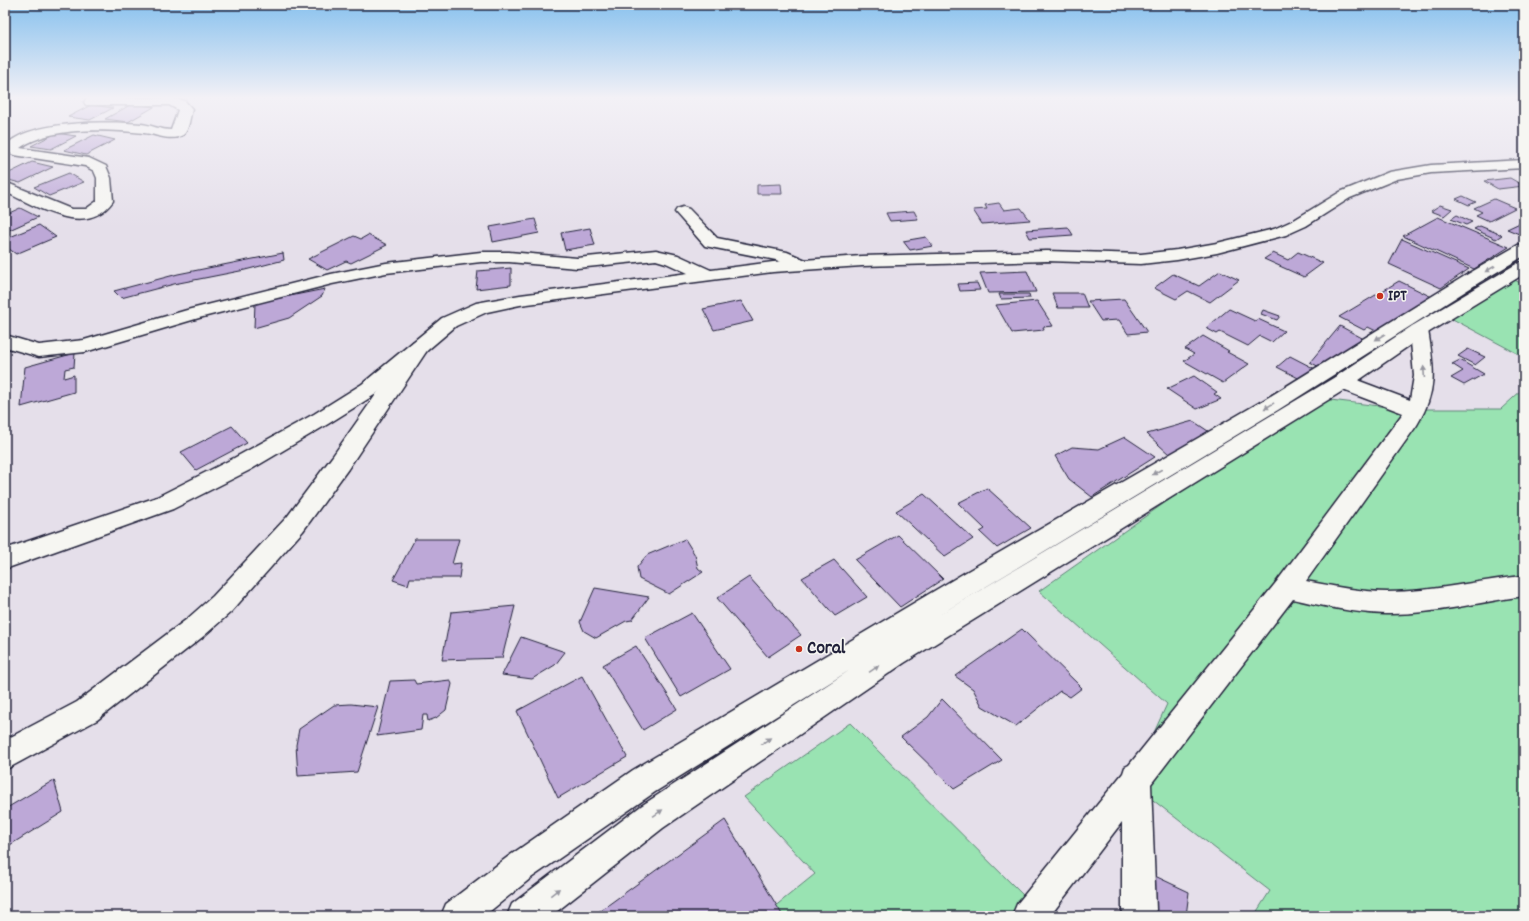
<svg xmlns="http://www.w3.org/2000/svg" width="1529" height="921" viewBox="0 0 1529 921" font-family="Dekko,sans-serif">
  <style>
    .green { fill: #99e3b2; stroke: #5e8276 }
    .building { fill: #bda8d7; stroke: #22223b }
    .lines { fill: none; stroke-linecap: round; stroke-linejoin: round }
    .minor-casing { stroke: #22223b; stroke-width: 3 }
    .major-casing { stroke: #22223b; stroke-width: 3 }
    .highway-casing { stroke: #22223b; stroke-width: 3 }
    .minor { fill: #f6f6f2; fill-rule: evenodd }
    .major { fill: #f6f6f2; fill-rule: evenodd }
    .highway { fill: #f6f6f2; fill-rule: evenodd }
    .oneway { fill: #9797a0 }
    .poi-dot { fill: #c8321e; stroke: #f6f6f2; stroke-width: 1.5 }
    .labels { text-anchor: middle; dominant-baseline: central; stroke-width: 3; stroke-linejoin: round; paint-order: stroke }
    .poi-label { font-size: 16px; font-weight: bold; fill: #22223b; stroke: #f6f6f2; text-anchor: start }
    .near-poi-label { font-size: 19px; font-weight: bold; fill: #22223b; stroke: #f6f6f2; text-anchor: start }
  </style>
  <rect width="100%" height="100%" fill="#e5dfea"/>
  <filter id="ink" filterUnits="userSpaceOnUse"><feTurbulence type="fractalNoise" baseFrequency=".025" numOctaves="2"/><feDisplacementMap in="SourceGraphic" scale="8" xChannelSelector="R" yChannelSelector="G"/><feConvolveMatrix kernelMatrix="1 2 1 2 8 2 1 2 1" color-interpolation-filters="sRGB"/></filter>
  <g filter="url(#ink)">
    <g class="green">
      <polygon points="1511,278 1524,285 1524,357 1445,315"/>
      <polygon points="1524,388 1524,916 1254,916 1270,891 1131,783 1167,704 1039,591 1314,398 1404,409 1501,409"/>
      <polygon points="850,723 1037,909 1045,916 763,916 815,874 744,797"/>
    </g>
    <g class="building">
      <polygon points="132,104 154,107 128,122 105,119"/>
      <polygon points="91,105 113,108 90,120 68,117"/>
      <polygon points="56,133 76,136 51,149 31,146"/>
      <polygon points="94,135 115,140 86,155 64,150"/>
      <polygon points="32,162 53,167 20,183 5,179 5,175"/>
      <polygon points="69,173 84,182 49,196 34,187"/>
      <polygon points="1510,178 1524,186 1498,189 1484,181"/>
      <polygon points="781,184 782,194 757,194 757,185"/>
      <polygon points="1463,196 1476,202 1469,205 1456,199"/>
      <polygon points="1494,199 1515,208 1489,221 1476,215 1482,212 1474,208"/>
      <polygon points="999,203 1004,210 1021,208 1030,220 982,224 973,210 987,209 985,205"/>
      <polygon points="1440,205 1452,209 1444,216 1431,211"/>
      <polygon points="20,208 38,217 5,232 5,215"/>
      <polygon points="914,211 918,219 890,221 886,213"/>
      <polygon points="1457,215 1472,222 1466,225 1451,219"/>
      <polygon points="1438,217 1509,247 1474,269 1403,236"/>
      <polygon points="535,219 539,233 493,242 490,227"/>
      <polygon points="1524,221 1524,236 1507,229"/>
      <polygon points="39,225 56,237 16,254 5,246 5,239"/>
      <polygon points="1480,226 1502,235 1496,239 1474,229"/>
      <polygon points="1068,227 1073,235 1030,238 1026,230"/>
      <polygon points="590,228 595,245 565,250 561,233"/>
      <polygon points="368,235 387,245 351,263 346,261 327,270 308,259 354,236 361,239"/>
      <polygon points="926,237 933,246 910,250 903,241"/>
      <polygon points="1402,239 1469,269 1441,288 1389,264"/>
      <polygon points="1298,252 1323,263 1304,277 1264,259 1273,253 1288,260"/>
      <polygon points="283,253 284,260 245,270 174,284 121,298 114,291 178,274"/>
      <polygon points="511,268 511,285 476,289 478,271"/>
      <polygon points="1027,271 1036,292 988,293 980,273"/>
      <polygon points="1220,271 1239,280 1210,302 1188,291 1176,299 1154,288 1173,274 1199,286"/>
      <polygon points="1399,281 1436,299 1382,334 1368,327 1364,330 1339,317"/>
      <polygon points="977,283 980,290 960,291 958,284"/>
      <polygon points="325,289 322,296 289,318 254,328 255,303"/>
      <polygon points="1052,293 1082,293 1088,308 1058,308"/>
      <polygon points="999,294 1029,294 1030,298 1001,299"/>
      <polygon points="1124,299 1147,332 1128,334 1119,320 1101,321 1088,301"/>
      <polygon points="741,301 753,321 714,330 703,309"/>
      <polygon points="1037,301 1053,326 1043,327 1044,330 1012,333 996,305"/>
      <polygon points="1229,309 1255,321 1258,319 1284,331 1272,342 1260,336 1248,346 1220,332 1217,334 1206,328"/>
      <polygon points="1263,310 1280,316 1277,320 1261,314"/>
      <polygon points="1340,326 1362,338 1323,369 1310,362"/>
      <polygon points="1203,336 1229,351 1227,352 1249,364 1223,383 1184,361 1194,354 1185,349"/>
      <polygon points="1468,349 1485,357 1475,365 1458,356"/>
      <polygon points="75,353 74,367 65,369 64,378 74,375 74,392 21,407 25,367"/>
      <polygon points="1290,356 1319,371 1306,382 1277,367"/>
      <polygon points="1460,360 1484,374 1464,385 1451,378 1463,371 1452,364"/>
      <polygon points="1194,376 1217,392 1214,394 1221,399 1197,409 1167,389"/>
      <polygon points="1193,421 1211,433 1170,455 1147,434"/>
      <polygon points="232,426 247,443 196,470 181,452"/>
      <polygon points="1125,437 1155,457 1092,497 1069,479 1055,456 1072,447 1099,449"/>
      <polygon points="987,488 1031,528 997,548 980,532 985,529 958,503"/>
      <polygon points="924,494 973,539 945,557 896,511"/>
      <polygon points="898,535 943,579 900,607 855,560"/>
      <polygon points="415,539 459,539 452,564 461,563 459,578 410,578 408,585 393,580"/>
      <polygon points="685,539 695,555 698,568 703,572 669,594 639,579 637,567 647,555"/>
      <polygon points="834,560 867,597 835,616 802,578"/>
      <polygon points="749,577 801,635 768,657 717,598"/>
      <polygon points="595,588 649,597 632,620 626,621 596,638 584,631 580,622"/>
      <polygon points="515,606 502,658 442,660 451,612"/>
      <polygon points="692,613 730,669 681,697 645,638"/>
      <polygon points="1022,629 1082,688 1070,697 1060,691 1016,726 982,706 973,689 955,676"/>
      <polygon points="521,637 565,652 555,665 532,679 502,675"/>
      <polygon points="636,646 677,709 643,730 603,665"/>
      <polygon points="582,676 627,757 558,798 517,711"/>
      <polygon points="414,680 416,684 450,680 452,684 446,710 436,718 428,721 427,715 423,715 421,730 377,736 390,681"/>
      <polygon points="942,699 1002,760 954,789 901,737 928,717"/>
      <polygon points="351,704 378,707 357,772 298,776 296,745 299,729 334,705"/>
      <polygon points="54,780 63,812 5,848 5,809"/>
      <polygon points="725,820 783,916 593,916"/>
      <polygon points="1155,876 1189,892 1186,916 1148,916"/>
    </g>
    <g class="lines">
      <g class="minor-casing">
        <g id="minor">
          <path d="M 91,98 L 171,98 L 185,101 L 192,109 C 190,116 189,131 183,135 C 170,142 156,134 144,133 C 107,129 51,126 20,148 L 89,158 L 106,166 L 111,178 L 113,201 C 86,239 37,206 5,192 L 5,182 L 71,209 L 86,209 L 97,201 L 97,178 L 94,171 L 85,166 L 14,155 C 9,153 6,152 5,147 C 24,120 111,121 141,124 C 151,125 161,130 171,130 L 178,110 L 169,105 L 86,105 L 84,102 L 86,99 Z"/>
          <polygon points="1517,98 1524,98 1524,103 1519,102"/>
          <polygon points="683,207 689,209 717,238 787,252 808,261 811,265 808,269 802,270 776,260 705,246 675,212 677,209"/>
          <polygon points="656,250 678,255 713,271 716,275 713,279 707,280 701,279 666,263 656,260 577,268 509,262 481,262 386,273 332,284 199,318 85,352 39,357 5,347 5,335 39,345 84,340 187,310 331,274 386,263 481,252 509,252 577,258"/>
          <path d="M 1419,324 L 1426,326 L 1428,330 C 1434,368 1438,391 1417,425 L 1306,581 C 1333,586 1360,592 1387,592 C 1433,592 1479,580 1524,576 L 1524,596 C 1478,602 1432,615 1385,614 C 1354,613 1323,606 1293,599 L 1151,784 L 1156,910 L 1153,916 L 1125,916 L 1122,910 L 1122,822 L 1050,916 L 1012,916 L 1017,904 L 1123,773 L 1125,767 L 1129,765 L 1278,580 L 1403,413 L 1335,387 L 1332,382 L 1335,377 L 1342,375 L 1349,377 L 1410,400 L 1414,376 L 1410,330 L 1412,326 Z"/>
          <polygon points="420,340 427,342 430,346 348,469 303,531 231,612 205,635 97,720 5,770 5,740 77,702 187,619 213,596 287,517 332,457 413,342"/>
        </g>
      </g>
      <g class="major-casing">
        <polygon id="major" points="1524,160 1524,168 1431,173 1397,179 1350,198 1306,226 1286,235 1217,253 1177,260 1141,264 1047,261 862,266 773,272 520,305 487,312 456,326 376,394 328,424 250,470 173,509 5,569 5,549 157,497 234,458 314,414 362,384 442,318 476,303 520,295 773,262 862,256 1047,251 1141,254 1177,250 1217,243 1274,229 1294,220 1340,192 1389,172 1431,165"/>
      </g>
      <g class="highway-casing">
        <polygon id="highway" points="1524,244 1524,256 1480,282 1278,410 929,621 1335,377 1412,326 1518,263 1524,262 1524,274 1426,334 1349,387 904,663 663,828 551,916 507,916 512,904 641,806 850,670 655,792 531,878 484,916 441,916 446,904 509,856 633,770 966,572 1264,400 1468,274 1518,245"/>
      </g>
      <use href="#minor" class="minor"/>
      <use href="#major" class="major"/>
      <use href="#highway" class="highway"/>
    </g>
    <defs><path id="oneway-solid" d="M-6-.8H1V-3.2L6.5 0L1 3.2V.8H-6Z"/></defs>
    <g class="oneway">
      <use href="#oneway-solid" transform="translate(1490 269) rotate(150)"/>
      <use href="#oneway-solid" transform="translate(1380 337) rotate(148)"/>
      <use href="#oneway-solid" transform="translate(1424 372) rotate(-94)"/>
      <use href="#oneway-solid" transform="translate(1269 406) rotate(149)"/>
      <use href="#oneway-solid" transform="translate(1157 472) rotate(150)"/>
      <use href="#oneway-solid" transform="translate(874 669) rotate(-34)"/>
      <use href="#oneway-solid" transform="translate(766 741) rotate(-34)"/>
      <use href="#oneway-solid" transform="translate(658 813) rotate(-34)"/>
      <use href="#oneway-solid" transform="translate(555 892) rotate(-38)"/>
    </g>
  </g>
  <linearGradient id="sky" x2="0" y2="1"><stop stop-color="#88c1ee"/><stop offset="0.43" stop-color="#f3f1f6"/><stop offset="1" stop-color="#f3f1f6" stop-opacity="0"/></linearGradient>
  <rect width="1529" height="227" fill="url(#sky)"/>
  <g class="poi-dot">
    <circle cx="1380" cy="296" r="4"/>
    <circle cx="799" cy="649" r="4"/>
  </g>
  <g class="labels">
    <g class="poi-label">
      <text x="1388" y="296">IPT</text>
    </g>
    <g class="near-poi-label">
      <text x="807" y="649">Coral</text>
    </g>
  </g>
  <rect width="1529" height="921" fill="none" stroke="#f6f6f2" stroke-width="20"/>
  <rect x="10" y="10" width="1509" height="901" fill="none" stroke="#22223b" stroke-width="1.5" filter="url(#ink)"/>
</svg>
